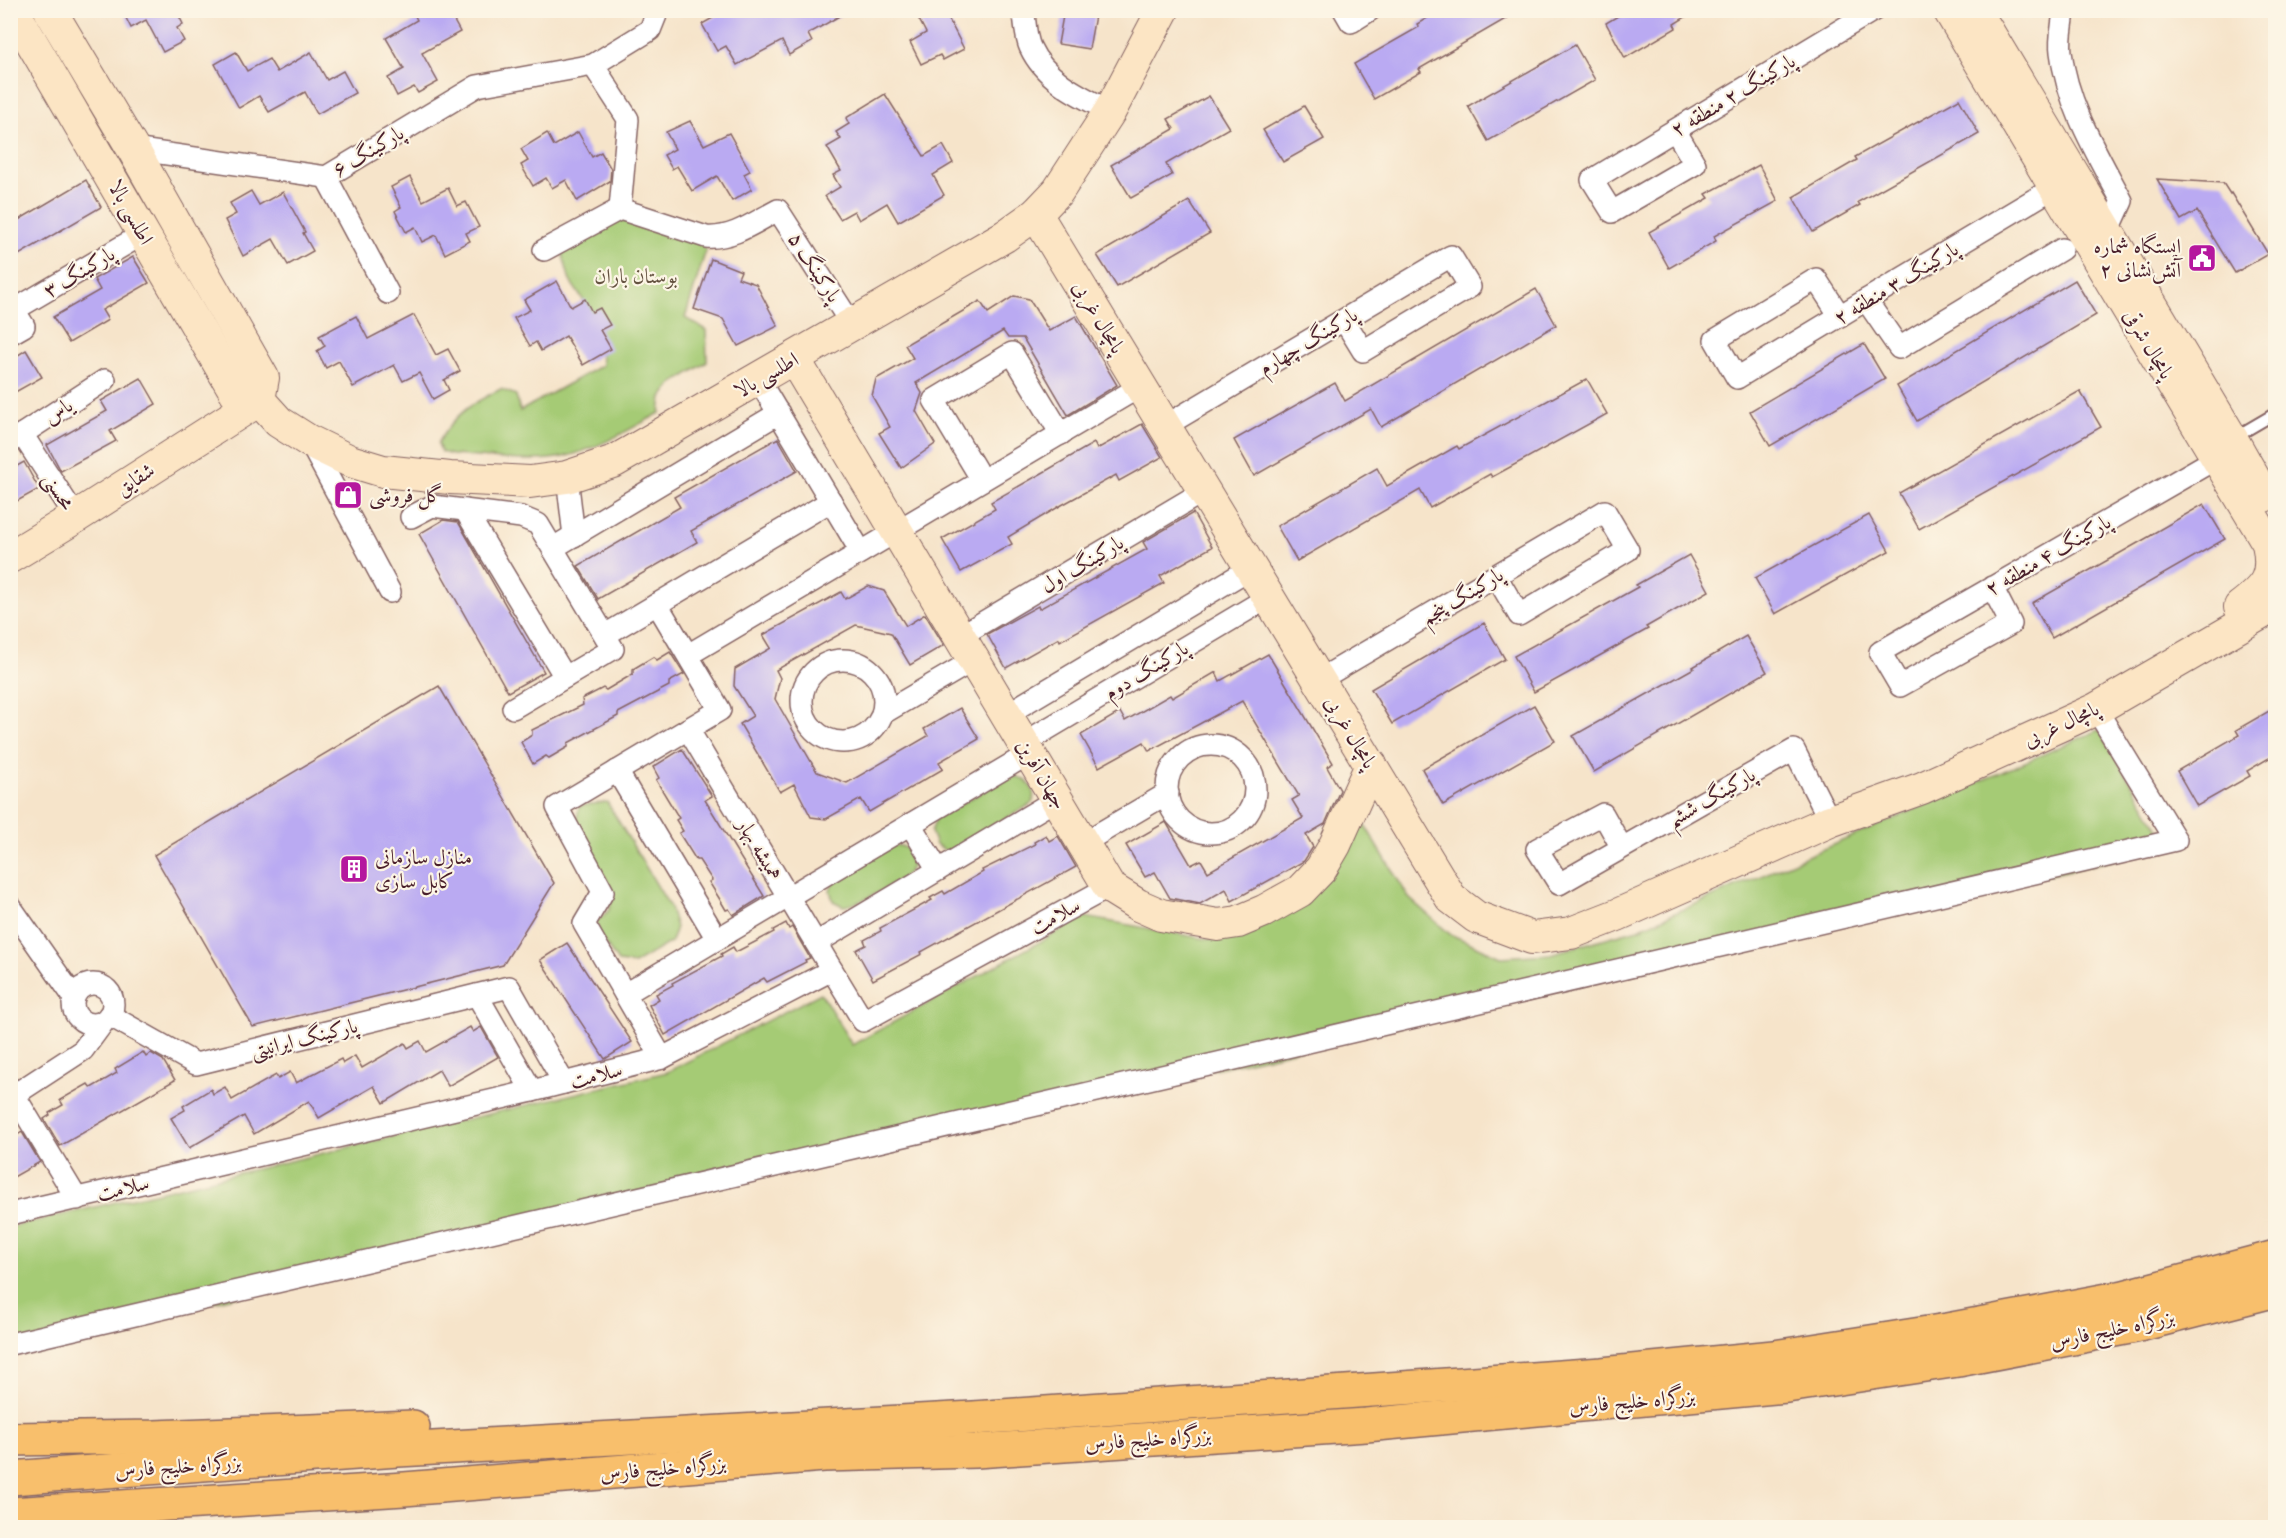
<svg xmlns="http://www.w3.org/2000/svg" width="2286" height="1538" viewBox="0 0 2286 1538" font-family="'IM FELL French Canon',Amiri,serif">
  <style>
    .green { fill: #a5cb75; stroke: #787550; stroke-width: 1.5 }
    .building { fill: #baaaf2 }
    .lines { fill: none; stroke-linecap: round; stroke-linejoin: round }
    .lane-casing { stroke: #866463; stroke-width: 14 }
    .street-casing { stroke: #866463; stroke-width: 24 }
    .secondary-casing { stroke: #866463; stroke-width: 34 }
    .highway-casing { stroke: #866463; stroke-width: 36 }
    .lane { stroke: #fff; stroke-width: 10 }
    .street { stroke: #fff; stroke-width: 21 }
    .secondary { stroke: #fce5c4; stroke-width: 32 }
    .highway { stroke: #f8bf6c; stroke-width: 33 }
    .labels { text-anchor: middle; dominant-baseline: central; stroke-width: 4.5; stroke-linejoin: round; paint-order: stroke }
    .street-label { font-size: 21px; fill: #4a1f2b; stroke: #fcf5e5 }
    .poi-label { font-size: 21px; fill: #4a1f2b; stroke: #fcf5e5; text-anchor: start }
    .park-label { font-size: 21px; fill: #655341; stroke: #fcf5e5 }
  </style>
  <rect width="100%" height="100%" fill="#fcf5e5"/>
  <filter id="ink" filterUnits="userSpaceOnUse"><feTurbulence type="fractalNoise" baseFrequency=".0167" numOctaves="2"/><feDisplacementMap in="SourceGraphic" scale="12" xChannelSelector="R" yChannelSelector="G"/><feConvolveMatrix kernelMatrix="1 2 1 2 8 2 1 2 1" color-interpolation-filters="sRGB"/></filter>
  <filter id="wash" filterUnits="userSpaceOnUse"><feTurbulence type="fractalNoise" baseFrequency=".008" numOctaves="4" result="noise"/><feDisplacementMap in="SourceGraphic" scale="24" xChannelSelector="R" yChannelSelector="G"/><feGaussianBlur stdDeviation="1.35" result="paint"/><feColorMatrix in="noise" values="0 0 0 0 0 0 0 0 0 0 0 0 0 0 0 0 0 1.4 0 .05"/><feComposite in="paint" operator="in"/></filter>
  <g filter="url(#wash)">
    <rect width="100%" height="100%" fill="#f6e4ca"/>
    <g class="green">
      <path d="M 635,217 L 694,232 L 706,250 L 685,318 L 706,330 L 707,362 L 672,384 L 662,397 L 660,413 C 630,429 598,449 563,457 C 528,464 488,457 452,455 L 441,452 L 438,443 C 456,413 470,404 501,389 L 516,395 L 520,411 L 602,365 L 599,323 L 570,281 L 559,242 L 594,224 Z"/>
      <polygon points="2099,730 2170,847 11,1349 10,1227 667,1072 821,993 852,1045 1085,917 1212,940 1250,931 1360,817 1409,898 1450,934 1501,957 1550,954 1638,929"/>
      <path d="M 1010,776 C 1027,776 1036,787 1033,803 L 948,852 L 936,845 L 931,832 L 936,818 Z"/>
      <polygon points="607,802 670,907 676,927 671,942 634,964 618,962 600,936 596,922 609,910 613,892 576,824 579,806"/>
      <path d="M 893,845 C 900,845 906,846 910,852 C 914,858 914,865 910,870 C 903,881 856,906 843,906 L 833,901 L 830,890 L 834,879 Z"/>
    </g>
    <g id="blocks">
      <g class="building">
        <polygon points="122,10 176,10 183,24 177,28 184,41 163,52 146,20 131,28"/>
        <polygon points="412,10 448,10 460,32 422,53 438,82 418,93 414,87 397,96 388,78 404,69 386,38 417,20"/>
        <polygon points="727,10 850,10 808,34 812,42 789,55 782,41 737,65 726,46 717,51 702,24"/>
        <polygon points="914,10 944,10 964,49 943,60 940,55 921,64 910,42 926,33"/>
        <polygon points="1064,10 1096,10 1089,49 1058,44"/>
        <polygon points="1441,10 1521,10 1419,69 1421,72 1374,99 1354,64 1419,27 1417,24"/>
        <polygon points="1628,10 1697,10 1674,24 1676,28 1625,58 1606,23"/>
        <polygon points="1575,45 1595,80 1488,141 1468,106"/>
        <polygon points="236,52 247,71 269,59 277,72 311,52 327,80 343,71 355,93 317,114 305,92 269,112 259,96 239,108 215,64"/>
        <polygon points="885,94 924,156 943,145 953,163 933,175 944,195 898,222 887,203 859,220 854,211 840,219 825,196 840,187 833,175 841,171 827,147 841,139 836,132 849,124 846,118"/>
        <polygon points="1209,96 1229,128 1166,164 1172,175 1131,198 1111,165 1174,129 1168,119"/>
        <polygon points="1959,99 1979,134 1858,202 1860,205 1813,232 1793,197 1857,160 1855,157"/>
        <polygon points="1304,106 1324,139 1283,162 1263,130"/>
        <polygon points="690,121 704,145 729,133 750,171 744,174 752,189 732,201 717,176 692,191 677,166 672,169 664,155 675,149 666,132"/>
        <polygon points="578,132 592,157 601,152 611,169 610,181 577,201 566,180 552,188 546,178 533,186 521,165 528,161 521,149 547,133 554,146"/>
        <polygon points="1759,165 1778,201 1714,236 1716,241 1669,268 1649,232 1709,198 1706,194"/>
        <polygon points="410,177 423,201 448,188 457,206 466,202 479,227 466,233 470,241 445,254 436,235 422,242 415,227 406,232 395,211 401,207 391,187"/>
        <polygon points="2157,179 2223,183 2230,194 2231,193 2268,254 2235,273 2197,211 2181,220"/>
        <polygon points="86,180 101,207 17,256 10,244 10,225"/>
        <polygon points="251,191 259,205 283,192 305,232 303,233 313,251 288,265 273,239 243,256 225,220 236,214 230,203"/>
        <polygon points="1189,201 1210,233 1117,287 1097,255"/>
        <polygon points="133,257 149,283 102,310 108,320 69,343 53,317 100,290 94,279"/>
        <polygon points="711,259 741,271 738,278 756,284 778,326 738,346 723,319 694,309"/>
        <polygon points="2075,280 2096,315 1917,421 1897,386"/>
        <polygon points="557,281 571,307 585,299 592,312 600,308 610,325 600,330 611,349 583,365 566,336 541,351 536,342 530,346 514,318 530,310 524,300"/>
        <polygon points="1536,289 1556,325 1381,427 1371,409 1254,476 1234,440 1335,383 1345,401"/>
        <polygon points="1014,296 1029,299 1049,331 1076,316 1117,385 1068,415 1023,338 1008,338 1003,331 916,383 922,393 916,411 935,444 901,468 879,433 890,427 872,396 876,379 913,358 905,345 980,301 988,313"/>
        <polygon points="414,315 436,355 448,349 460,371 444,380 449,390 433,399 419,373 403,381 394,365 353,387 339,361 326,368 317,351 325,346 319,336 356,316 368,339"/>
        <polygon points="1864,344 1885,379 1770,446 1750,411"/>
        <polygon points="26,350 42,377 10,395 10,360"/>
        <polygon points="141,378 156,404 110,431 116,441 61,471 47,445 107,411 101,401"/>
        <polygon points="1587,379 1607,414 1492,477 1490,474 1430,508 1420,490 1297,561 1277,526 1377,468 1387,486 1457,446 1459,449"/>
        <polygon points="2080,391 2101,427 1919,529 1899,493"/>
        <polygon points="1142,424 1162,457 1119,481 1116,475 1060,506 1008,537 1012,544 961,572 942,539 995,509 991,502 1044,472 1094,443 1097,449"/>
        <polygon points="778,438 797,471 691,531 697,542 598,599 578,566 680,507 674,497"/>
        <polygon points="24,462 39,489 10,505 10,470"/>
        <polygon points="2204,504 2225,539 2052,638 2032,603 2152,535 2152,534"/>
        <polygon points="1193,513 1212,547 1160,576 1164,583 1060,641 1059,638 1006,668 987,634 1038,606 1039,609 1147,549 1143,542"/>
        <polygon points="1869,515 1889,551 1775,614 1755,578"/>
        <polygon points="443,520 458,522 544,672 508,692 419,534"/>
        <polygon points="1689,555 1709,591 1646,627 1648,629 1534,692 1514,656 1638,587 1636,585"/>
        <polygon points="868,586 884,591 906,626 925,614 944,645 910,665 891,633 856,625 776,670 780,678 775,699 817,772 847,783 928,736 924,729 960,708 979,739 939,762 943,769 869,812 861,799 826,819 811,817 794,784 780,792 740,724 753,716 734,686 735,669 771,648 763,635 841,592 845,599"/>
        <polygon points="1484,623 1505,659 1392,724 1371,689"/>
        <polygon points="1746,636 1767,672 1594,772 1573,736 1694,668 1693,667"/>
        <polygon points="670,652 684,674 669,682 669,686 618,713 618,716 568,743 568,747 549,758 546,756 533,764 521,742 532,735 532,730 583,705 582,699 603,688 606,690 633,674 633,669 653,657 657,660"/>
        <polygon points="1268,654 1333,763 1327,767 1340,790 1325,824 1306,835 1313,847 1304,861 1232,901 1226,889 1200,904 1170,898 1155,872 1145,877 1126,845 1166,822 1191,865 1201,860 1208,872 1303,818 1292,800 1299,796 1242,701 1149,751 1144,742 1099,767 1081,735 1120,712 1125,721 1170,695 1172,698 1216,672 1220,681"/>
        <polygon points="439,686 554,883 503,965 253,1027 154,855"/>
        <polygon points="1534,705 1555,741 1443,805 1422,769"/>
        <polygon points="2276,707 2276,754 2247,771 2250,776 2197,806 2177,771 2239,735 2236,730"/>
        <polygon points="682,749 712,796 705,800 764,896 733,915 729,909 726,910 719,898 709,882 712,880 699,860 696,860 679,833 683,831 676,820 679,818 656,780 659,778 653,767"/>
        <polygon points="1046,835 1049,841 1058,836 1076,867 921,952 922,954 873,980 856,950 866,945 864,940 881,931 880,928 932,900 930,898 943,891 945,894 983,872 982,870 1035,844 1034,842"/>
        <polygon points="786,923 789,929 792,927 810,958 805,960 806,962 767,982 764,978 665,1035 649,1005 659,999 656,994 673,985 672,983 722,956 721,954 733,947 736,952 774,932 773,930"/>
        <polygon points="567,943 632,1042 605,1059 540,960"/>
        <polygon points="470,1027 473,1032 481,1027 498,1057 448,1086 439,1070 384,1103 374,1086 319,1118 309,1101 254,1134 244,1116 189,1148 171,1118 185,1110 183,1106 211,1089 213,1094 225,1087 232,1100 276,1075 278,1079 290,1072 296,1083 341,1059 343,1063 355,1056 362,1068 405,1043 408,1048 420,1041 426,1052"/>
        <polygon points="143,1052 146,1057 151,1053 163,1060 175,1080 60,1146 44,1119 50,1115 49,1113 63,1105 60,1100 88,1084 91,1088 117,1073 115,1069"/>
        <polygon points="22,1132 40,1162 10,1179 10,1139"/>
      </g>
    </g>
  </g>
  <g filter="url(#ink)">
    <use href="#blocks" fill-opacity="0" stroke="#866463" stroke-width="1.5"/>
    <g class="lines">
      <g class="lane-casing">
        <polyline id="lane" points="2235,437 2276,413"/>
      </g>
      <g class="street-casing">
        <g id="street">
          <path d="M 1023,10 C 1026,23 1025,36 1030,47 C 1045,80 1080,96 1110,111"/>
          <polyline points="1344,10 1351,22 1370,10"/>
          <path d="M 2064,10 C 2063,24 2059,39 2061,52 C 2067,105 2098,155 2122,201 L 2108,232"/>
          <polyline points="593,65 628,119 620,209"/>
          <polyline points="1675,130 1695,164 1612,212 1592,180 1874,10"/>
          <polyline points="133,149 326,177 477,86 593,65 650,30 658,10"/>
          <polyline points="326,177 388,293"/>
          <path d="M 544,250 L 620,209 L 706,237 C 733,239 755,222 778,210 L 852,325"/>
          <polyline points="1866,300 1899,348 2062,249"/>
          <polyline points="10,304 24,326 10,334"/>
          <polyline points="14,310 143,234"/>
          <polyline points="1840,316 1816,279 1715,340 1737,378 1866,300 2055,187"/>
          <polyline points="758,379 861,552"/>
          <polyline points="1165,426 1451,256 1470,287 1363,351 1344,320"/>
          <polyline points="22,434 76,517"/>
          <polyline points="309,441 390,592"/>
          <polyline points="10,442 105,380"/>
          <polyline points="567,477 574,536"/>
          <polyline points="982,480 934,400 1012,353 1061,434"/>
          <polyline points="465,510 565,677"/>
          <polyline points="411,517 432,506 521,517 538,524 613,649 513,708"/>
          <polyline points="553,548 779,413"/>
          <polyline points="1992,587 2011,624 1900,686 1880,652 2217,458"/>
          <polyline points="657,604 720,710 557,807 603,892 584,924 662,1058"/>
          <polyline points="605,635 831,501"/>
          <polyline points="960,636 1204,491"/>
          <polyline points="688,655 1141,386"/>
          <circle cx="843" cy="701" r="41"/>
          <polyline points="1319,680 1605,511 1628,550 1519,615 1496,576"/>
          <polyline points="882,714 974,660"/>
          <polyline points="1007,714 1251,568"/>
          <polyline points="688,729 832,970"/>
          <polyline points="1024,743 1269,597"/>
          <circle cx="1211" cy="789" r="44"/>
          <polyline points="617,771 717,939"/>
          <polyline points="910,824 938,870"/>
          <polyline points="1083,843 1168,793"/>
          <polyline points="1622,848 1603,814 1537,849 1559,884 1794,750 1830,821"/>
          <polyline points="10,906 73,996"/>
          <polyline points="816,943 1057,799"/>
          <circle cx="93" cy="1004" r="20"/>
          <polyline points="625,994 1030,753"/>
          <polyline points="477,995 532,1091"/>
          <polyline points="109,1015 196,1064 509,987 564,1083"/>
          <polyline points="10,1088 77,1199"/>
          <polyline points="14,1095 83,1050 105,1020"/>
          <polyline points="10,1214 532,1091 662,1058 832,970 863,1021 1109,887"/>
          <polyline points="10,1344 2176,840 2096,709"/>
        </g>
      </g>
      <g class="secondary-casing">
        <g id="secondary">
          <polyline points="13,10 236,393 259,400 279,422 309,441 350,461 383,471 450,478 530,482 567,477 615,461 1005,236 1036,214 1058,191 1110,111 1163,10"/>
          <polyline points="50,10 133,149 263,378 259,400"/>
          <path d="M 1949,10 L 2268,543 C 2275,577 2266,587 2240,607"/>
          <polyline points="1975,10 2232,439 2264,496"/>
          <polyline points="1036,214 1451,898 1476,917 1532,938 1571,933 1617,915 1830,821 1922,788 2096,709 2267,610 2276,597"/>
          <polyline points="794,359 1109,887 1138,905 1161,915 1218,925 1238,922 1264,911 1300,891 1321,869 1335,845 1371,765"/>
          <polyline points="10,557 76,517 259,400"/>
        </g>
      </g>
      <g class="highway-casing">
        <g id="highway">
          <polyline points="10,1439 154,1437 413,1427"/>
          <polyline points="10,1478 398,1450 973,1418 1602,1374 1774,1357 1947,1330 2124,1297 2276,1257"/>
          <polyline points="10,1514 404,1489 824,1455 976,1451 1366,1425 1787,1386 1958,1360 2135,1326 2276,1290"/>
        </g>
      </g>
      <use href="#lane" class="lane"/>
      <use href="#street" class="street"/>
      <use href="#secondary" class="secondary"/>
      <use href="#highway" class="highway"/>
    </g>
  </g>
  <defs>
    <g id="civic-square" transform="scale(1.5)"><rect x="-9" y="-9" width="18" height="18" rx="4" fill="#b5179e" stroke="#fcf5e5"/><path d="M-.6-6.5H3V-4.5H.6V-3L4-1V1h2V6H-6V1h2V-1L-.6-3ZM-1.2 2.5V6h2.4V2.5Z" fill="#fff"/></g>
    <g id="shop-square" transform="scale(1.5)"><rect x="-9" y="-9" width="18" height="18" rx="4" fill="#b5179e" stroke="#fcf5e5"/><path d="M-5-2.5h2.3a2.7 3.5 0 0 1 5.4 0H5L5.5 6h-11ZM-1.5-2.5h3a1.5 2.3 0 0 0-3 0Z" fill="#fff"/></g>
    <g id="building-square" transform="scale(1.5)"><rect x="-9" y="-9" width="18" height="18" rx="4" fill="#b5179e" stroke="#fcf5e5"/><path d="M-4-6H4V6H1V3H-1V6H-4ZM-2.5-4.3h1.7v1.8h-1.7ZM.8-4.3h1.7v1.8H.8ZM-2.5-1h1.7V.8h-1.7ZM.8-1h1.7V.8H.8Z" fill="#fff"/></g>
  </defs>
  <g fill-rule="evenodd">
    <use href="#civic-square" x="2202" y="258"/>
    <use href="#shop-square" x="348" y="495"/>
    <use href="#building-square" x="354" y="869"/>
  </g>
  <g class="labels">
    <g class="street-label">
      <text transform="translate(1733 95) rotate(-31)">پارکینگ ۲ منطقه ۲</text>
      <text transform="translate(368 151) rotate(-31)">پارکینگ ۶</text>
      <text transform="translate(131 212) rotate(61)">اطلسی بالا</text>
      <text transform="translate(815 267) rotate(57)">پارکینگ ۵</text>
      <text transform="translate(79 272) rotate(-31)">پارکینگ ۳</text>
      <text transform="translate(1896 283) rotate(-31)">پارکینگ ۳ منطقه ۲</text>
      <text transform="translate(1099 317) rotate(59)">پامچال غربی</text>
      <text transform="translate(1308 341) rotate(-31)">پارکینگ چهارم</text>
      <text transform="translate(2149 344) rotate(59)">پامچال شرقی</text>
      <text transform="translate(766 375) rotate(-30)">اطلسی بالا</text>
      <text transform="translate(58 411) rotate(-33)">یاس</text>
      <text transform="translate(135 479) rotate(-33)">شقایق</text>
      <text transform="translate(59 491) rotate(57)">محسنی</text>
      <text transform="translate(2048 555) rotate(-30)">پارکینگ ۴ منطقه ۲</text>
      <text transform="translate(1082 564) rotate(-31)">پارکینگ اول</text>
      <text transform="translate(1462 596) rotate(-31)">پارکینگ پنجم</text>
      <text transform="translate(1146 670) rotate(-31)">پارکینگ دوم</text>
      <text transform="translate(2061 724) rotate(-25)">پامچال غربی</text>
      <text transform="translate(1351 732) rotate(59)">پامچال غربی</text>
      <text transform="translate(1042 774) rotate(59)">جهان آفرین</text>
      <text transform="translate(1711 797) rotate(-30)">پارکینگ ششم</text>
      <text transform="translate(760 849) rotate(59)">همیشه بهار</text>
      <text transform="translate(1055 916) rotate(-29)">سلامت</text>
      <text transform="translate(304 1038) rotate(-14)">پارکینگ ایرانیتی</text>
      <text transform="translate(596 1075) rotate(-14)">سلامت</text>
      <text transform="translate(123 1188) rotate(-13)">سلامت</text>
      <text transform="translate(2112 1329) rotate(-12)">بزرگراه خلیج فارس</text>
      <text transform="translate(1632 1401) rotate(-5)">بزرگراه خلیج فارس</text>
      <text transform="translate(1148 1439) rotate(-4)">بزرگراه خلیج فارس</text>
      <text transform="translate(178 1466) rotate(-4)">بزرگراه خلیج فارس</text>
      <text transform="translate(663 1468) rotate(-5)">بزرگراه خلیج فارس</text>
    </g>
    <g class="poi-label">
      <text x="2181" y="246" text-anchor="end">ایستگاه شماره<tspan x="2181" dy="24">۲ آتش‌نشانی</tspan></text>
      <text x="369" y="495">گل فروشی</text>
      <text x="375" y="857">منازل سازمانی<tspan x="375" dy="24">کابل سازی</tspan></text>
    </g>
    <g class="park-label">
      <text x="636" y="276">بوستان باران</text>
    </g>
  </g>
  <rect width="2286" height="1538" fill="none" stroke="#fcf5e5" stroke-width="36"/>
</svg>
